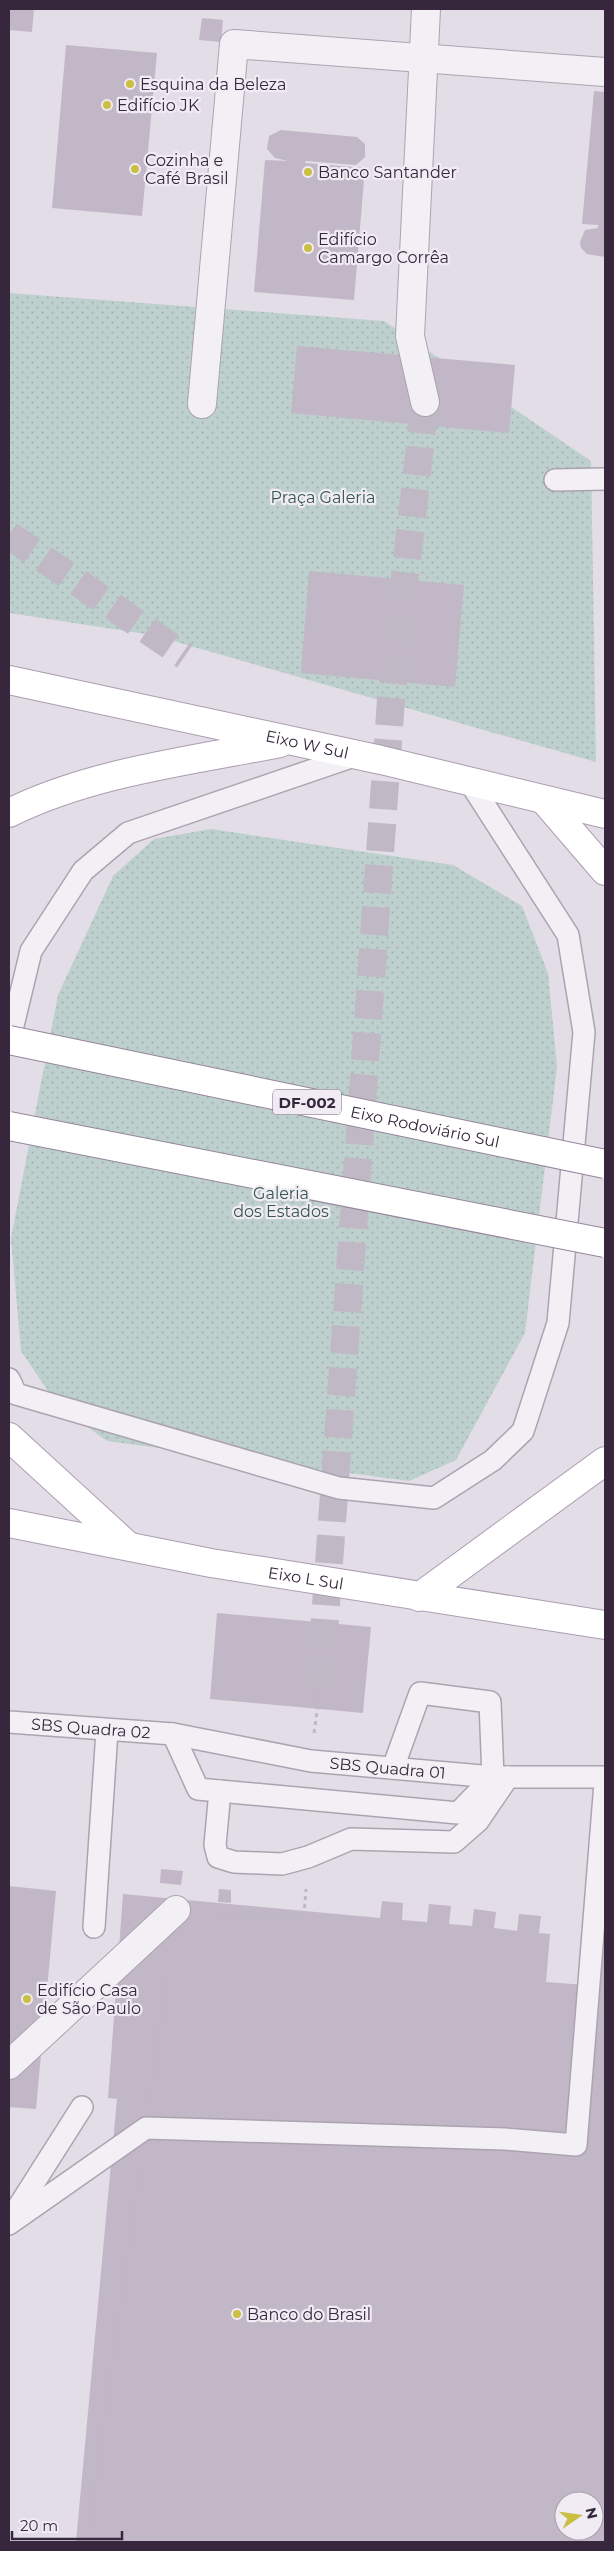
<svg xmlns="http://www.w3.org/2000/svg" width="614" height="2551" viewBox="0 0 614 2551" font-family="Montserrat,sans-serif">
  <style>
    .park { fill: url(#park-dots) }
    .building { fill: #c2b7c6; fill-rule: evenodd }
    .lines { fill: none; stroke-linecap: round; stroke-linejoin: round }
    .street-tunnel { stroke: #c0b9c5; stroke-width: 28; stroke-dasharray: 28 14; stroke-linecap: butt }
    .lane-casing { stroke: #aca3b1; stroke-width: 24 }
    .street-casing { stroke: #aca3b1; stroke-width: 30 }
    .primary-casing { stroke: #ab9db2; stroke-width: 30 }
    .path { stroke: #beb8c1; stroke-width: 3; stroke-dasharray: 4 4; stroke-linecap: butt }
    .lane { stroke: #f3f0f5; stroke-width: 21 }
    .street { stroke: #f3f0f5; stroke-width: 28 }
    .primary { stroke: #fff; stroke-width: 28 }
    .highway-bridge-casing { stroke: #95859d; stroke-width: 30; stroke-linecap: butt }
    .highway-bridge { stroke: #fff; stroke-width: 28 }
    .poi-dot { fill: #cabe43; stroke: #f1ecf4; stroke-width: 2 }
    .labels { text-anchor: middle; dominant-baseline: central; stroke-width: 4.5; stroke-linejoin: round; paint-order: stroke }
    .shield { fill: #f1ecf4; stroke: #6e6274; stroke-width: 1 }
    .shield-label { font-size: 15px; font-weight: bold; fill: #36273d }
    .poi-label { font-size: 16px; fill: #36273d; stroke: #f1ecf4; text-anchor: start }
    .park-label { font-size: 16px; fill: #355853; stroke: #f1ecf4 }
    .street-label { font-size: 16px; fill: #36273d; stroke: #f1ecf4 }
  </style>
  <defs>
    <pattern id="park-dots" width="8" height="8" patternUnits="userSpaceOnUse" patternTransform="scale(1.25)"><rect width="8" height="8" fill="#bed0cd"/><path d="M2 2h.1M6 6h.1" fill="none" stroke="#a4b3b1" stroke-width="1.8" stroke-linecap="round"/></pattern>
  </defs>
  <rect width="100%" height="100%" fill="#e3dde7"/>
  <g class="park">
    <polygon points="9,293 384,321 591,461 596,762 152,635 9,613"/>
    <polygon points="211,829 453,865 522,906 548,973 557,1067 525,1333 456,1460 409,1481 107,1441 58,1406 21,1351 11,1238 58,995 113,876 154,839"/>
  </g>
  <g class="building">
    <polygon points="9,9 34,9 32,32 9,30"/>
    <polygon points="202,18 223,20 221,42 199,40"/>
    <polygon points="66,45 157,53 142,216 52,208"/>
    <polygon points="594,91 605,92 605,257 587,254 581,248 580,242 585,230 598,228 598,225 582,224"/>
    <polygon points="281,130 357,137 365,144 365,157 356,165 306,161 305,163 365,168 354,300 254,292 265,160 288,161 275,158 267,149 269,136"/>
    <polygon points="297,346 515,365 509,433 291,413"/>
    <polygon points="309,571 464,585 455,687 301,673"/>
    <polygon points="217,1613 371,1627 363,1713 210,1699"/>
    <polygon points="161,1869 183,1871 181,1885 160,1883"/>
    <polygon points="9,1886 56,1891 36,2109 9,2107"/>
    <polygon points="219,1889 231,1890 231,1903 218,1902"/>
    <path d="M 123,1894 L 380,1918 L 382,1901 L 403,1903 L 402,1920 L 427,1922 L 429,1904 L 451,1906 L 449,1924 L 472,1926 L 474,1909 L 496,1912 L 494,1928 L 517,1931 L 519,1914 L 541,1916 L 539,1933 L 550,1934 L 546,1982 L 599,1986 L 605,1932 L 605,2542 L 76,2542 L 117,2099 L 108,2098 ZM 564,2501 L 594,2501 L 594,2531 L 564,2531 Z"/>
  </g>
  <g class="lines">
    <g class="street-tunnel">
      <polyline points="9,535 185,656"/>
      <polyline points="320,1689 391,700 425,402"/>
    </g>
    <g class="lane-casing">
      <g id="lane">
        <polyline points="555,480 605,479"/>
        <polyline points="9,1042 31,951 83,871 128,833 357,755"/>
        <polyline points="9,1379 16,1394 339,1488 434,1498 493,1460 523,1431 558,1323 584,1032 568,935 469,781"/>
        <path id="s1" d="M 9,1722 L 173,1734 L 311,1761 L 493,1777 L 605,1777"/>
        <polyline points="173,1734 198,1789 458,1813 493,1777 490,1702 420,1693 393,1768"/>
        <polyline points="220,1791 215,1845 218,1857 234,1862 282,1864 308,1857 351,1839 454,1842 478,1821 508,1777"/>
        <polyline points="94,1927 107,1731"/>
        <polyline points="12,2217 82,2107"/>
        <polyline points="9,2224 146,2128 505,2139 576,2145 605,1783"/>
      </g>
    </g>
    <g class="street-casing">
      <g id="street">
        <polyline points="425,402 410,336 426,9"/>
        <polyline points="202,404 234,44 605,72"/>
        <polyline points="9,2065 176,1910"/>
      </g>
    </g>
    <g class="primary-casing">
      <g id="primary">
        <path id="s2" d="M 9,680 L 381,760 L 605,814"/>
        <polyline points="544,800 605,871"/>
        <path d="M 9,813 C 92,772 190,761 280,743"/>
        <polyline points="9,1437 128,1546"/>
        <path id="s3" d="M 9,1523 L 211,1563 L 605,1625"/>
        <polyline points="419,1597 605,1461"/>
      </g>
    </g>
    <g class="path">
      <polyline points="314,1733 320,1689"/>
      <polyline points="208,1912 304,1916 306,1889"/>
      <polyline points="150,2099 169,1961"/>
      <polyline points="87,2542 140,2169"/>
    </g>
    <use href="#lane" class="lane"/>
    <use href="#street" class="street"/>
    <use href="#primary" class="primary"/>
    <g class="highway-bridge-casing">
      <g id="highway-bridge">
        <path id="s4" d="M 9,1040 L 605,1164"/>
        <polyline points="9,1126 605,1243"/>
      </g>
    </g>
    <use href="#highway-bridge" class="highway-bridge"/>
  </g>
  <g class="poi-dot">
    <circle cx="130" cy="84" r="5"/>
    <circle cx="107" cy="105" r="5"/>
    <circle cx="135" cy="169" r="5"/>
    <circle cx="308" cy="172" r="5"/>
    <circle cx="308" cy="248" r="5"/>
    <circle cx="27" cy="1999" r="5"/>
    <circle cx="237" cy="2314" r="5"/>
  </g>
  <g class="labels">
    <rect class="shield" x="273" y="1089.5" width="68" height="25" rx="4"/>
    <g class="shield-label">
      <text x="307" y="1102">DF-002</text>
    </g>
    <g class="poi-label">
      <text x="140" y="84">Esquina da Beleza</text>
      <text x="117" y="105">Edifício JK</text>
      <text x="145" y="160">Cozinha e<tspan x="145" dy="18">Café Brasil</tspan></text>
      <text x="318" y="172">Banco Santander</text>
      <text x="318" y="239">Edifício<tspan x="318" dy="18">Camargo Corrêa</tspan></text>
      <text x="37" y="1990">Edifício Casa<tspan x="37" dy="18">de São Paulo</tspan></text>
      <text x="247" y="2314">Banco do Brasil</text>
    </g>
    <g class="park-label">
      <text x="323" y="497">Praça Galeria</text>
      <text x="281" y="1193">Galeria<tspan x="281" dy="18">dos Estados</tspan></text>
    </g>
    <g class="street-label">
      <text stroke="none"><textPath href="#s2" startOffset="305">Eixo W Sul</textPath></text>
      <text stroke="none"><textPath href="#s4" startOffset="425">Eixo Rodoviário Sul</textPath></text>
      <text stroke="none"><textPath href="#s3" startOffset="302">Eixo L Sul</textPath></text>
      <text stroke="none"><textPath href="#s1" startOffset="82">SBS Quadra 02</textPath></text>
      <text stroke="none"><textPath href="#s1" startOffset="382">SBS Quadra 01</textPath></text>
    </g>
  </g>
  <rect width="614" height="2551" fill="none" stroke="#36273d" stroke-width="20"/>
  <g transform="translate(579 2516) rotate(77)"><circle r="24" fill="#f1ecf4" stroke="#a69dab"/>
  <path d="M0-4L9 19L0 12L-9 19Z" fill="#cabe43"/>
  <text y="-8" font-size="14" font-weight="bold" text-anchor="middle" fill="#36273d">N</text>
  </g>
  <path d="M12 2531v8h110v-8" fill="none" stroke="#36273d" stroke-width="2.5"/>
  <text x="20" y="2531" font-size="15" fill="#36273d" stroke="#f1ecf4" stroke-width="4" paint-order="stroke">20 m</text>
</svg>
